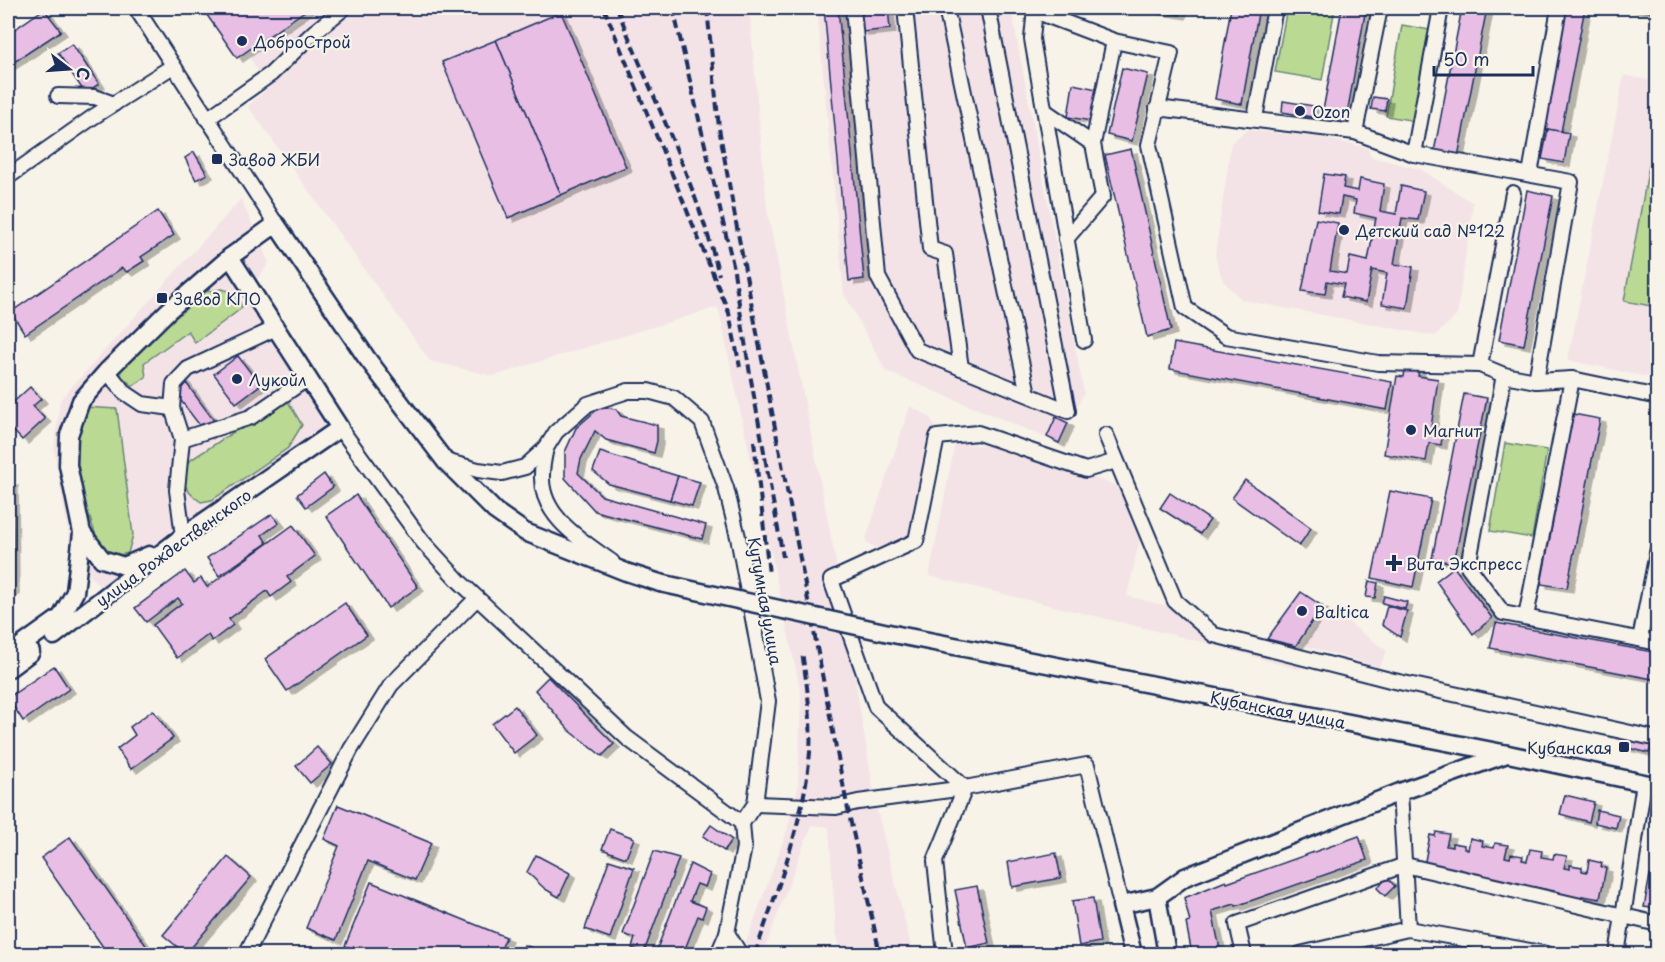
<svg xmlns="http://www.w3.org/2000/svg" width="1665" height="962" viewBox="0 0 1665 962" font-family="'Playpen Sans',sans-serif">
  <style>
    .built { fill: #f3e3e7 }
    .green { fill: #bad992; stroke: #6a8478; stroke-width: 1.5 }
    .building { fill: #e9bee4; stroke: #1b2f5e; stroke-width: 1.5; filter: url(#shadow) }
    .lines { fill: none; stroke-linecap: round; stroke-linejoin: round }
    .minor-casing { stroke: #1b2f5e; stroke-width: 18 }
    .major-casing { stroke: #1b2f5e; stroke-width: 21 }
    .minor { stroke: #f7f3e8; stroke-width: 14 }
    .major { stroke: #f7f3e8; stroke-width: 16 }
    .rail { stroke: #1b2f5e; stroke-width: 4; stroke-dasharray: 9 4.5; stroke-linecap: butt }
    .major-bridge-casing { stroke: #1b2f5e; stroke-width: 21; stroke-linecap: butt }
    .major-bridge { stroke: #f7f3e8; stroke-width: 16 }
    .poi-dot { fill: #1b2f5e; stroke: #f7f3e8; stroke-width: 2 }
    .labels { text-anchor: middle; dominant-baseline: central; stroke-width: 4.5; stroke-linejoin: round; paint-order: stroke }
    .poi-label { font-size: 16px; fill: #1b2f5e; stroke: #f7f3e8; text-anchor: start }
    .street-label { font-size: 16px; fill: #1b2f5e; stroke: #f7f3e8 }
  </style>
  <defs>
    <filter id="shadow"><feDropShadow dx="6" dy="4" stdDeviation="0" flood-color="#0004"/></filter>
  </defs>
  <rect width="100%" height="100%" fill="#f7f3e8"/>
  <filter id="ink" filterUnits="userSpaceOnUse"><feTurbulence type="fractalNoise" baseFrequency=".0167" numOctaves="2"/><feDisplacementMap in="SourceGraphic" scale="12" xChannelSelector="R" yChannelSelector="G"/><feConvolveMatrix kernelMatrix="1 2 1 2 8 2 1 2 1" color-interpolation-filters="sRGB"/></filter>
  <g filter="url(#ink)">
    <g class="built">
      <polygon points="315,8 749,8 767,209 835,557 876,806 913,954 842,954 836,932 829,827 812,825 800,854 763,954 739,954 749,935 787,830 798,789 801,693 718,307 493,376 430,361 248,106 268,88 250,58"/>
      <polygon points="817,8 1011,8 1084,393 1059,443 886,371 844,294"/>
      <polygon points="1624,75 1657,82 1657,379 1568,360"/>
      <polygon points="1247,130 1320,137 1368,148 1371,157 1420,169 1473,203 1457,315 1435,336 1242,300 1223,281 1215,256 1231,143"/>
      <polygon points="241,199 269,263 256,281 347,426 111,599 72,555 54,449 60,400"/>
      <polygon points="910,406 930,417 943,442 923,529 899,559 865,542"/>
      <polygon points="955,443 998,447 1118,486 1141,534 1127,596 1167,606 1199,631 1302,660 1300,670 1206,643 929,576"/>
      <polygon points="1327,607 1387,651 1379,667 1302,645"/>
    </g>
    <g class="green">
      <polygon points="1287,8 1335,8 1322,80 1275,72"/>
      <polygon points="1402,25 1430,30 1415,121 1386,116"/>
      <polygon points="1657,123 1657,307 1624,301"/>
      <polygon points="222,289 236,293 242,308 195,343 188,331 144,363 146,377 133,386 122,377 119,365 188,301 203,292"/>
      <path d="M 286,398 L 302,425 L 288,448 L 212,500 L 201,502 C 183,490 182,483 186,463 Z"/>
      <polygon points="83,407 117,409 133,535 128,553 113,557 97,539 73,468 71,435"/>
      <polygon points="1505,443 1547,450 1532,538 1490,531"/>
    </g>
    <g class="building">
      <polygon points="202,8 309,8 237,58"/>
      <polygon points="824,8 838,8 864,279 849,281"/>
      <polygon points="860,8 888,8 890,29 862,32"/>
      <polygon points="1137,8 1181,8 1180,15"/>
      <polygon points="1231,8 1259,8 1242,104 1215,99"/>
      <polygon points="1342,8 1366,8 1346,120 1322,116"/>
      <polygon points="1462,8 1487,8 1458,157 1434,152"/>
      <polygon points="1565,8 1585,8 1561,132 1542,128"/>
      <polygon points="1629,8 1658,8 1658,13"/>
      <polygon points="44,9 61,31 8,66 8,34"/>
      <polygon points="561,12 626,167 561,195 496,40"/>
      <polygon points="496,40 561,195 508,218 442,62"/>
      <polygon points="72,44 99,84 85,93 58,53"/>
      <polygon points="1122,68 1148,74 1132,141 1107,135"/>
      <polygon points="1073,84 1097,89 1091,121 1068,117"/>
      <polygon points="1373,97 1387,99 1385,111 1371,109"/>
      <polygon points="1283,101 1314,106 1312,117 1282,112"/>
      <polygon points="1548,129 1569,133 1564,163 1542,159"/>
      <polygon points="1131,149 1171,330 1147,337 1105,155"/>
      <polygon points="194,152 207,174 196,180 185,158"/>
      <polygon points="1324,174 1345,177 1343,188 1358,191 1360,179 1384,184 1380,211 1396,214 1401,186 1424,191 1418,220 1402,218 1394,264 1413,267 1407,308 1382,304 1387,273 1372,270 1366,302 1341,297 1344,284 1327,281 1325,294 1302,291 1316,219 1338,223 1330,271 1347,274 1350,257 1368,261 1376,218 1354,213 1356,200 1342,197 1339,214 1318,211"/>
      <polygon points="1527,190 1553,196 1524,345 1499,340"/>
      <polygon points="158,211 174,235 141,257 144,261 127,272 122,268 25,334 11,312"/>
      <polygon points="1174,343 1392,382 1387,410 1170,369"/>
      <polygon points="238,356 260,385 236,403 214,374"/>
      <polygon points="1405,368 1419,370 1418,376 1438,379 1431,428 1443,430 1441,445 1429,443 1426,461 1384,454 1397,376 1404,377"/>
      <polygon points="181,376 218,426 207,435 169,385"/>
      <polygon points="30,387 41,399 33,406 45,419 22,440 8,425 8,407"/>
      <polygon points="1464,394 1487,398 1454,563 1432,559"/>
      <polygon points="600,407 616,409 621,416 657,425 657,441 654,453 606,440 595,431 581,459 578,473 602,496 706,525 702,539 595,511 565,478 565,452 576,428"/>
      <polygon points="1573,414 1600,419 1567,588 1541,584"/>
      <polygon points="1056,417 1068,423 1059,443 1047,437"/>
      <polygon points="600,452 678,476 670,500 609,484 593,471"/>
      <polygon points="324,474 333,487 306,507 297,495"/>
      <polygon points="678,476 700,482 692,506 670,500"/>
      <polygon points="1245,480 1311,528 1299,546 1232,498"/>
      <polygon points="12,481 13,591 8,594 8,482"/>
      <polygon points="1390,491 1431,499 1413,587 1372,578"/>
      <polygon points="1170,493 1210,520 1200,534 1160,508"/>
      <polygon points="356,495 418,587 388,608 326,516"/>
      <polygon points="272,514 279,523 262,535 267,543 219,576 207,558"/>
      <polygon points="293,525 315,556 287,577 291,582 271,597 267,591 229,619 233,625 212,641 208,635 177,658 153,625 182,603 178,598 146,622 135,608 185,571 194,583 201,578 207,587"/>
      <polygon points="1454,567 1492,618 1473,634 1436,581"/>
      <polygon points="1369,581 1378,583 1375,598 1366,597"/>
      <polygon points="1301,592 1322,606 1296,646 1267,639"/>
      <polygon points="1384,596 1407,602 1405,609 1382,603"/>
      <polygon points="345,603 367,635 287,691 265,659"/>
      <polygon points="1387,606 1407,611 1400,637 1382,625"/>
      <polygon points="1496,623 1658,653 1658,680 1490,648"/>
      <polygon points="54,666 69,689 23,721 8,698"/>
      <polygon points="548,677 614,744 602,756 569,730 535,690"/>
      <polygon points="515,706 537,735 514,753 492,724"/>
      <polygon points="153,710 173,738 131,769 117,749 135,735 130,727"/>
      <polygon points="1627,737 1652,744 1649,753 1624,747"/>
      <polygon points="317,747 332,764 310,783 296,766"/>
      <polygon points="1565,795 1594,802 1589,822 1560,814"/>
      <polygon points="338,805 431,843 415,880 368,861 336,940 306,928 339,846 324,839"/>
      <polygon points="1597,810 1619,815 1616,828 1595,823"/>
      <polygon points="711,825 732,840 724,851 703,836"/>
      <polygon points="610,829 634,838 626,858 602,849"/>
      <polygon points="1436,832 1449,834 1446,846 1452,847 1452,843 1464,845 1464,849 1468,850 1470,838 1483,841 1482,846 1494,848 1495,843 1508,845 1505,857 1510,858 1511,854 1523,856 1522,860 1527,861 1530,849 1542,851 1541,857 1553,859 1554,854 1567,856 1564,868 1570,869 1570,865 1582,867 1582,871 1587,872 1589,860 1602,863 1601,867 1606,868 1600,899 1582,896 1582,899 1560,895 1560,892 1523,885 1523,888 1424,866 1430,835 1435,836"/>
      <polygon points="1359,836 1367,860 1236,906 1235,904 1212,911 1221,954 1192,954 1186,923 1190,922 1184,898 1226,881 1227,883"/>
      <polygon points="70,837 152,954 108,954 41,858"/>
      <polygon points="654,851 679,858 644,952 632,948 635,938 623,934"/>
      <polygon points="1056,853 1061,878 1012,887 1008,862"/>
      <polygon points="536,855 570,873 559,897 545,889 527,872"/>
      <polygon points="228,857 251,877 186,954 163,935"/>
      <polygon points="609,860 634,868 610,938 585,929"/>
      <polygon points="690,864 710,874 705,887 697,884 690,901 706,907 702,918 698,916 683,954 655,954"/>
      <polygon points="1655,872 1658,873 1658,909 1644,907 1650,875 1654,876"/>
      <polygon points="1387,878 1395,886 1385,896 1377,888"/>
      <polygon points="371,882 506,937 499,954 366,954 345,946"/>
      <polygon points="977,886 989,943 967,948 955,890"/>
      <polygon points="1093,898 1100,942 1079,946 1072,901"/>
      <polygon points="524,945 549,954 520,954"/>
    </g>
    <g class="lines">
      <g class="minor-casing">
        <g id="minor">
          <polyline points="136,8 276,224"/>
          <polyline points="853,8 878,277 917,350 1068,411 988,8"/>
          <polyline points="905,8 930,249 945,254 961,368"/>
          <polyline points="946,8 1028,394"/>
          <polyline points="1035,8 1032,39 1084,340"/>
          <polyline points="1035,11 1114,41"/>
          <polyline points="58,96 95,97 114,104"/>
          <polyline points="1157,108 1355,132 1414,154 1571,182 1536,381"/>
          <polyline points="1045,111 1093,144 1103,196 1066,239"/>
          <polyline points="1255,118 1275,8"/>
          <polyline points="207,119 271,74 313,33 344,8"/>
          <polyline points="1355,132 1380,8"/>
          <polyline points="1093,144 1114,41 1171,53 1149,145 1185,308 1226,336 1378,363 1480,365 1504,375 1536,381 1572,379 1658,397"/>
          <polyline points="1414,154 1441,8"/>
          <polyline points="1530,174 1559,8"/>
          <polyline points="8,177 93,117 173,66"/>
          <polyline points="1480,365 1513,193"/>
          <polyline points="107,371 124,392 142,404 172,408"/>
          <polyline points="1504,375 1468,566 1503,613 1658,643"/>
          <polyline points="340,428 423,542 459,581 627,738 742,823"/>
          <polyline points="1106,435 1175,601 1214,635 1390,680 1658,739"/>
          <polyline points="182,439 251,417 308,378"/>
          <path d="M 546,448 C 544,457 542,466 542,475 C 540,517 583,541 612,562"/>
          <polyline points="445,461 478,470 502,473 525,467 546,448 556,432 588,404 628,391 648,391 674,398 702,422 726,488 738,537 768,701 755,804 742,823"/>
          <polyline points="183,536 177,490 182,439 172,408 174,384 188,369 276,328"/>
          <polyline points="1526,617 1572,379"/>
          <polyline points="1640,639 1658,548"/>
          <polyline points="965,788 876,707 831,580 916,541 937,437 978,433 1086,470 1116,461"/>
          <polyline points="755,804 836,807 858,802 965,788"/>
          <polyline points="1408,929 1547,954"/>
          <polyline points="246,954 351,749 391,685 477,598"/>
          <polyline points="718,954 727,933"/>
          <polyline points="740,954 727,933 744,847 742,823"/>
          <polyline points="945,954 935,861 965,788 1087,765 1121,905"/>
          <polyline points="1244,954 1237,924 1405,865 1658,924"/>
          <polyline points="1300,954 1408,929 1400,792"/>
          <polyline points="1617,954 1644,783"/>
        </g>
      </g>
      <g class="major-casing">
        <g id="major">
          <polyline points="82,533 102,559 124,566 149,555"/>
          <polyline points="898,635 1508,754 1658,786"/>
          <polyline points="54,636 183,536 340,428 230,257"/>
          <polyline points="8,655 61,617 75,592 82,533 68,465 69,435 81,401 107,371 168,311 230,257 276,224 366,357 445,461 495,511 525,532 626,572 660,583"/>
          <polyline points="8,669 31,652"/>
          <polyline points="1157,897 1167,954"/>
          <polyline points="1133,954 1121,905 1157,897 1185,877 1400,792 1507,754"/>
        </g>
      </g>
      <use href="#minor" class="minor"/>
      <use href="#major" class="major"/>
      <g class="rail">
        <polyline points="604,8 729,313 740,367"/>
        <path d="M 617,8 C 652,97 696,182 719,275"/>
        <polyline points="673,8 733,265 750,374 783,557"/>
        <polyline points="707,8 719,128 737,228 847,805 880,954"/>
        <polyline points="754,441 769,574"/>
        <path d="M 755,954 C 777,889 804,822 810,752 C 812,719 807,685 802,652"/>
      </g>
      <g class="major-bridge-casing">
        <polyline id="major-bridge" points="660,583 898,635"/>
      </g>
      <use href="#major-bridge" class="major-bridge"/>
    </g>
  </g>
  <g class="poi-dot">
    <circle cx="242" cy="41" r="6"/>
    <circle cx="1300" cy="111" r="6"/>
    <rect x="211" y="153" width="12" height="12" rx="3"/>
    <circle cx="1344" cy="230" r="6"/>
    <rect x="156" y="292" width="12" height="12" rx="3"/>
    <circle cx="237" cy="379" r="6"/>
    <circle cx="1411" cy="430" r="6"/>
    <path d="M1391 554h6v6h6v6h-6v6h-6v-6h-6v-6h6z"/>
    <circle cx="1302" cy="611" r="6"/>
    <rect x="1618" y="741" width="12" height="12" rx="3"/>
  </g>
  <g class="labels">
    <g class="poi-label">
      <text x="254" y="41">ДоброСтрой</text>
      <text x="1312" y="111">Ozon</text>
      <text x="229" y="159">Завод ЖБИ</text>
      <text x="1356" y="230">Детский сад №122</text>
      <text x="174" y="298">Завод КПО</text>
      <text x="249" y="379">Лукойл</text>
      <text x="1423" y="430">Магнит</text>
      <text x="1406" y="563">Вита Экспресс</text>
      <text x="1314" y="611">Baltica</text>
      <text x="1612" y="747" text-anchor="end">Кубанская</text>
    </g>
    <g class="street-label">
      <text transform="translate(173 547) rotate(-36)">улица Рождественского</text>
      <text transform="translate(766 601) rotate(80)">Кутумная улица</text>
      <text transform="translate(1278 709) rotate(11)">Кубанская улица</text>
    </g>
  </g>
  <rect width="1665" height="962" fill="none" stroke="#f7f3e8" stroke-width="30"/>
  <rect x="15" y="15" width="1635" height="932" fill="none" stroke="#1b2f5e" stroke-width="2" filter="url(#ink)"/>
  <g transform="translate(69 69) rotate(107)" stroke="#f7f3e8" stroke-width="4.5" paint-order="stroke">
  <path d="M0-4.5L10 22L0 15L-10 22Z" fill="#1b2f5e"/>
  <text y="-9" font-size="16" font-weight="bold" text-anchor="middle" fill="#1b2f5e">С</text>
  </g>
  <path d="M1434 66v9h99v-9" fill="none" stroke="#1b2f5e" stroke-width="3"/>
  <text x="1443" y="66" font-size="18" fill="#1b2f5e" stroke="#f7f3e8" stroke-width="4.5" paint-order="stroke">50 m</text>
</svg>
